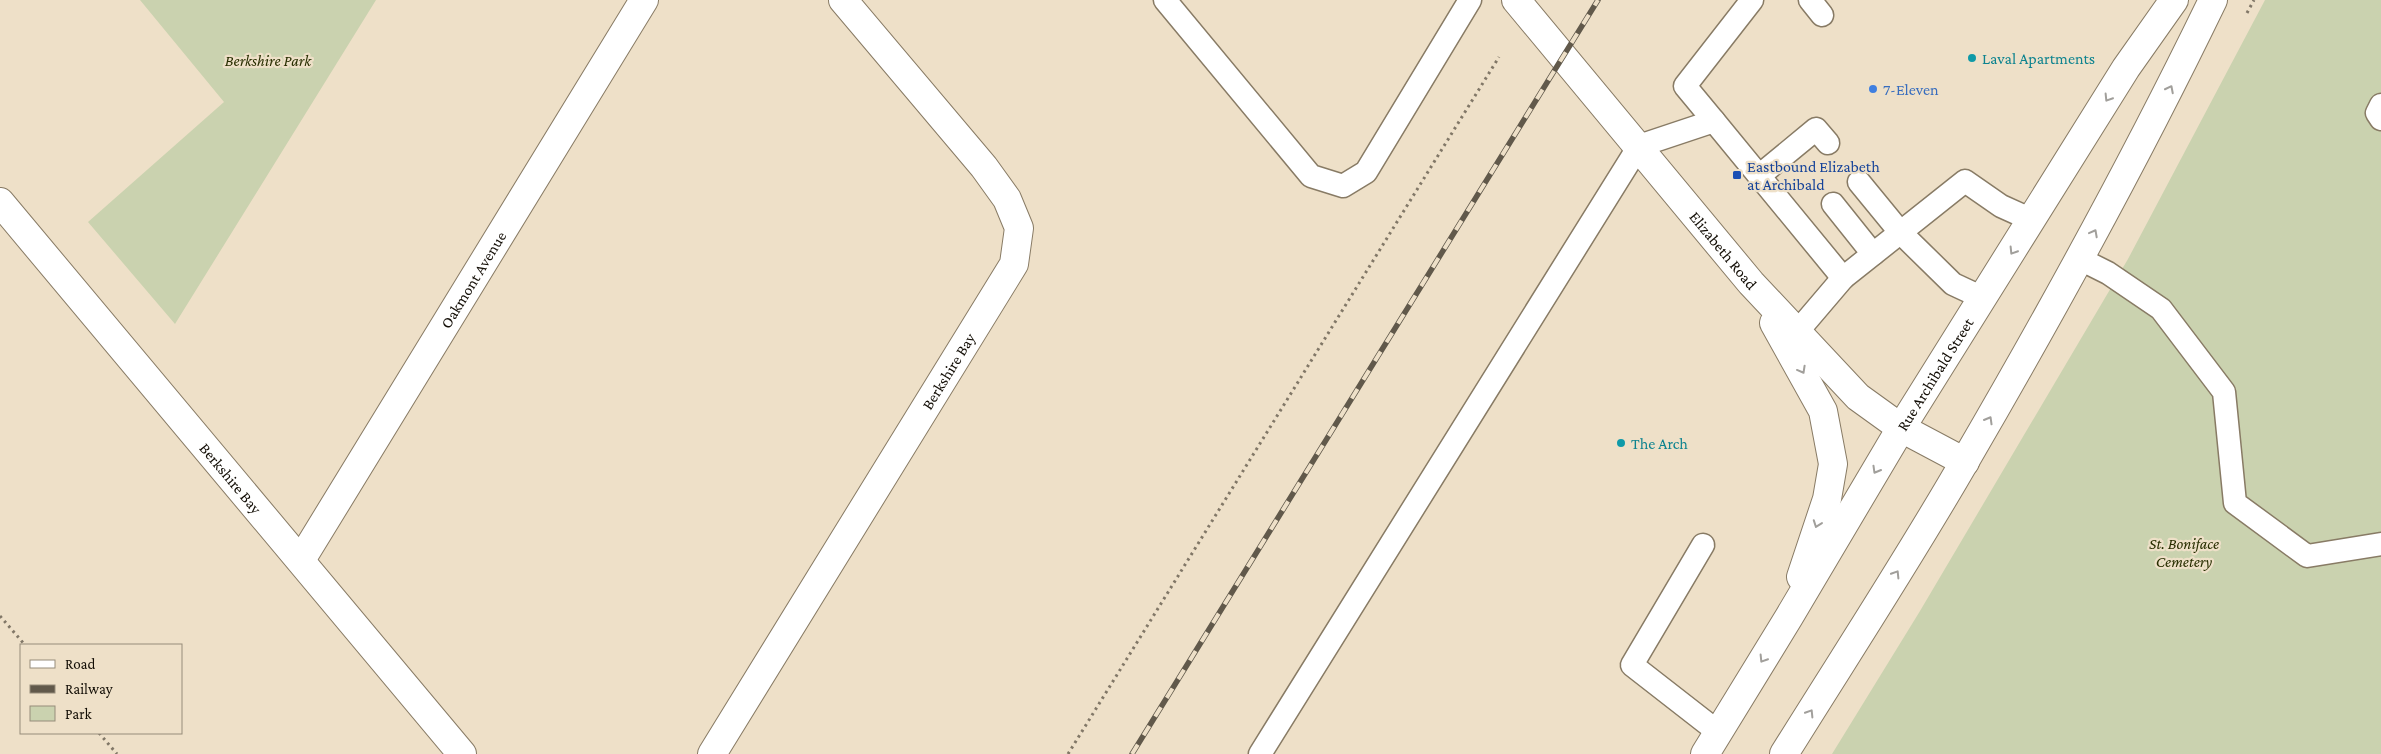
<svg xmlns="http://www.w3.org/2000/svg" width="2381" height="754" viewBox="0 0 2381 754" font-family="'Crimson Pro',serif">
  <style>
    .green { fill: #cad2af }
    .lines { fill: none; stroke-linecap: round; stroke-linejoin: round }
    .lane-casing { stroke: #887b65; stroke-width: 25 }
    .street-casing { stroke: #887b65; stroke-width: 30 }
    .secondary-casing { stroke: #887b65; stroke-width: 30 }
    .path { stroke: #817767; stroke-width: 3; stroke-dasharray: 2.5 4; stroke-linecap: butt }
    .lane { stroke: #fff; stroke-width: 22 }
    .street { stroke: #fff; stroke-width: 28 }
    .secondary { stroke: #fff; stroke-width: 28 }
    .rail-casing { stroke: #61594b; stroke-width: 5.5 }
    .rail { stroke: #eee0c8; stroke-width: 4; stroke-dasharray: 11; stroke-linecap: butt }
    .oneway { stroke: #a19f9b }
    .culture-dot { fill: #0f9aa8; stroke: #eee0c8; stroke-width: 2 }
    .shop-dot { fill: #3f7fe0; stroke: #eee0c8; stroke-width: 2 }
    .transit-dot { fill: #1a4fb4; stroke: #eee0c8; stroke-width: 2 }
    .labels { text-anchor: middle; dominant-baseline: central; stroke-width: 4.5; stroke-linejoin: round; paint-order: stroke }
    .culture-label { font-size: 16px; fill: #0d838f; stroke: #eee0c8; text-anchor: start }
    .park-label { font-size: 16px; font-style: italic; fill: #282e00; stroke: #eee0c8 }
    .shop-label { font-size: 16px; fill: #366cbe; stroke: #eee0c8; text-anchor: start }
    .transit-label { font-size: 16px; fill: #164399; stroke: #eee0c8; text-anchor: start }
    .street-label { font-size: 16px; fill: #130e06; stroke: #eee0c8 }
  </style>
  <rect width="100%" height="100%" fill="#eee0c8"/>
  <g class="green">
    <polygon points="140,0 376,0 175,324 88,222 224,102"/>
    <polygon points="2265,0 2381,0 2381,754 1832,754 1920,611 2128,259"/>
  </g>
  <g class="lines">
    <g class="lane-casing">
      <g id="lane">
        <polyline points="1165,0 1311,176 1343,186 1366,172 1470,0"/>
        <polyline points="1810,0 1822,15"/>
        <polyline points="2381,105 2377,113 2381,119"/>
        <polyline points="1714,121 1685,86 1752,0"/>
        <polyline points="1759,176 1816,129 1828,143"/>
        <polyline points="1859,182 1900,232 1953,284 1983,298"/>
        <polyline points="1833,204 1873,254"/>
        <polyline points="2080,259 2108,273 2161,309 2224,392 2235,503 2307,556 2381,544"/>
        <polyline points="1797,332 1843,278 1965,181 2001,206 2032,220"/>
        <polyline points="1703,545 1632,665 1718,732"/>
        <polyline points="1260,754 1639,146 1714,121 1843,278"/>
      </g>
    </g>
    <g class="street-casing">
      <g id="street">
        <path id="s1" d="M 0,202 L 462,754"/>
        <path id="s2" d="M 301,560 L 644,0"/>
        <path id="s3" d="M 712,754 L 1014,264 L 1019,228 L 1007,199 L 984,167 L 843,0"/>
      </g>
    </g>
    <g class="secondary-casing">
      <g id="secondary">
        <path id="s4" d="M 1516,0 L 1751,283 L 1858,397 L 1901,428 L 1965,462"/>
        <polyline points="1774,323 1823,411 1833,464 1827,499 1801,577"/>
        <path id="s5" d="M 1705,754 L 1789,617 L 1901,428 L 2126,68 L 2174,0"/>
        <path d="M 1784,754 C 1845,656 1908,560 1965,461 C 2053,310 2137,157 2213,0"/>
      </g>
    </g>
    <g class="path">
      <polyline points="2247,13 2254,0"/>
      <polyline points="0,616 25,645"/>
      <polyline points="99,733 117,754"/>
      <polyline points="1068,754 1499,57"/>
    </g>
    <use href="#lane" class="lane"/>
    <use href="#street" class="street"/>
    <use href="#secondary" class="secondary"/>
    <g class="rail-casing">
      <polyline id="rail" points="1132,754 1598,0"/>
    </g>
    <use href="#rail" class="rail"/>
  </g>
  <defs><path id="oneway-chevron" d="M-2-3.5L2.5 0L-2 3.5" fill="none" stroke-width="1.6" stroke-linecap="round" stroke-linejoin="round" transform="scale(1.25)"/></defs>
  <g class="oneway">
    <use href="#oneway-chevron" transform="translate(2170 89) rotate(-63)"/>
    <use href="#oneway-chevron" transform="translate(2108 98) rotate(122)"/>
    <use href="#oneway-chevron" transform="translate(2094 233) rotate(-62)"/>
    <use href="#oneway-chevron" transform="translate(2013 251) rotate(122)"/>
    <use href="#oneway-chevron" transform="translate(1802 370) rotate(61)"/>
    <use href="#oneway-chevron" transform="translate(1989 420) rotate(-60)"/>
    <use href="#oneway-chevron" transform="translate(1876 470) rotate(120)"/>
    <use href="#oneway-chevron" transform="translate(1817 524) rotate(110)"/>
    <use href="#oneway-chevron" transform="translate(1896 574) rotate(-58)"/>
    <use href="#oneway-chevron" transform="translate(1763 659) rotate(122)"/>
    <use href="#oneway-chevron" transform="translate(1810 713) rotate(-58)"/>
  </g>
  <g class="culture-dot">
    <circle cx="1972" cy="58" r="5"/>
    <circle cx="1621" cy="443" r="5"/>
  </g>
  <circle class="shop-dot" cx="1873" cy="89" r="5"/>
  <rect class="transit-dot" x="1732" y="170" width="10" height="10" rx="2.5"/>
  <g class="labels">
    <g class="culture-label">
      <text x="1982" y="58">Laval Apartments</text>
      <text x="1631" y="443">The Arch</text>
    </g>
    <g class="park-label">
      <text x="268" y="60">Berkshire Park</text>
      <text x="2184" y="543">St. Boniface<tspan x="2184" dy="18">Cemetery</tspan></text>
    </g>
    <g class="shop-label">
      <text x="1883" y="89">7-Eleven</text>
    </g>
    <g class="transit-label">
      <text x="1747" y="166">Eastbound Elizabeth<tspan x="1747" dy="18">at Archibald</tspan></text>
    </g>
    <g class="street-label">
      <text stroke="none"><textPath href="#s4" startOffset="325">Elizabeth Road</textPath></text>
      <text stroke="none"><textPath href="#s2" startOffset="329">Oakmont Avenue</textPath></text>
      <text stroke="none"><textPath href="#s3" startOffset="450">Berkshire Bay</textPath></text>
      <text stroke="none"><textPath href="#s5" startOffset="444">Rue Archibald Street</textPath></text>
      <text stroke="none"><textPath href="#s1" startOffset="360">Berkshire Bay</textPath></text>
    </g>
  </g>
  <rect x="20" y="644" width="162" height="90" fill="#eee0c8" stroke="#968c7a"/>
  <rect x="30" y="660" width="25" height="8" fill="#ffffff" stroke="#968c7a"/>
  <text x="65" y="669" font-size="15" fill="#130e06">Road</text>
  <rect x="30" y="685" width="25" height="8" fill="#61594b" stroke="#968c7a"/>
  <text x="65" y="694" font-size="15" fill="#130e06">Railway</text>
  <rect x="30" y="706" width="25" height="15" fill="#cad2af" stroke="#968c7a"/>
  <text x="65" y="719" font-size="15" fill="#130e06">Park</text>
</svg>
